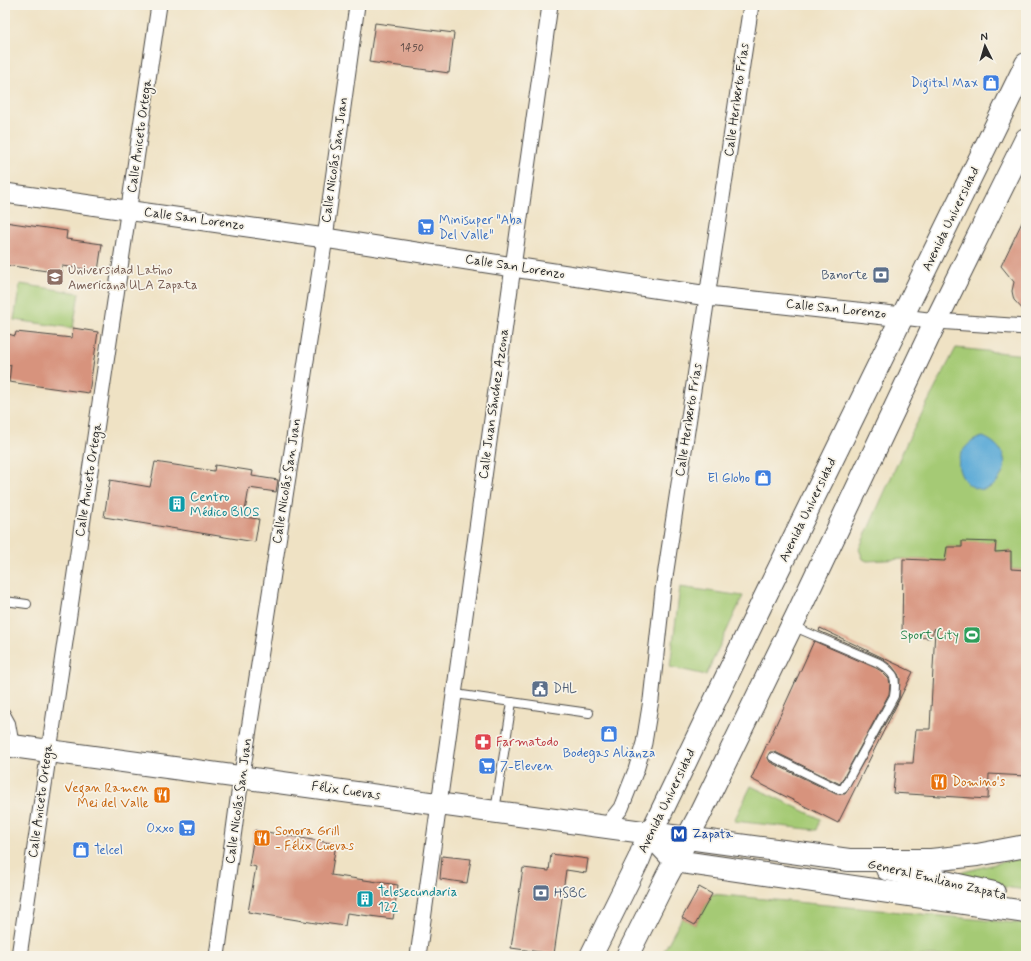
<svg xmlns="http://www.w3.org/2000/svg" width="1031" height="961" viewBox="0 0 1031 961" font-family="Mynerve,sans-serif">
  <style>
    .green { fill: #a5ca74; stroke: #687a50 }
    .water { fill: #5dabd7; stroke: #446b81 }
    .building { fill: #d7937d }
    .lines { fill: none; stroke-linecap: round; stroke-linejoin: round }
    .service-casing { stroke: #484642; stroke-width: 10 }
    .minor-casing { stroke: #484642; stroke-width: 17 }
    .tertiary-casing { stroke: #484642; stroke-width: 21 }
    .secondary-casing { stroke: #484642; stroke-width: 24 }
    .primary-casing { stroke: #484642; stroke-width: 24 }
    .service { stroke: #fff; stroke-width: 8 }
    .minor { stroke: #fff; stroke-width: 15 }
    .tertiary { stroke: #fff; stroke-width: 19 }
    .secondary { stroke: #fff; stroke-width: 22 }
    .primary { stroke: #fff; stroke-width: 22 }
    .labels { text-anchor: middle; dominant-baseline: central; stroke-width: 3.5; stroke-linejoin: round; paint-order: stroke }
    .number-label { font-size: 11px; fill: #564540 }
    .shop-label { font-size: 13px; fill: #366cbe; stroke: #f7f3e8; text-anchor: end }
    .street-label { font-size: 13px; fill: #2b2b2b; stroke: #f7f3e8 }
    .education-label { font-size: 13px; fill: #785e54; stroke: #f7f3e8; text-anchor: start }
    .service-label { font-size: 13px; fill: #4e5e75; stroke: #f7f3e8; text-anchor: start }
    .culture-label { font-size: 13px; fill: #0d838f; stroke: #f7f3e8; text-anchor: start }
    .leisure-label { font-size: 13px; fill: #27864d; stroke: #f7f3e8; text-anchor: end }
    .health-label { font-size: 13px; fill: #be3a42; stroke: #f7f3e8; text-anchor: start }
    .food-label { font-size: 13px; fill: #c56008; stroke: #f7f3e8; text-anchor: start }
    .transit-label { font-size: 13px; fill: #164399; stroke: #f7f3e8; text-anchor: start }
  </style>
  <rect width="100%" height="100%" fill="#f7f3e8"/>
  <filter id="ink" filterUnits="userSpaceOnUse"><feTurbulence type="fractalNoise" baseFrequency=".025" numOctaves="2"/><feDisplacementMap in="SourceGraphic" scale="8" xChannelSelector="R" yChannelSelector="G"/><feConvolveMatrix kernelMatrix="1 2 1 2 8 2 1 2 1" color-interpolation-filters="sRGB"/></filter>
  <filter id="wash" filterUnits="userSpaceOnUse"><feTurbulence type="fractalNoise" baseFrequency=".012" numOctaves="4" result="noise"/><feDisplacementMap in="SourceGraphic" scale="16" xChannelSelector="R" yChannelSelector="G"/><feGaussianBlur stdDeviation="0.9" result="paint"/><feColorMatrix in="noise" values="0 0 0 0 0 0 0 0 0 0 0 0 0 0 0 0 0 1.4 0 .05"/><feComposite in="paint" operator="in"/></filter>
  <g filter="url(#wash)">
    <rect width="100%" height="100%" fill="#efe2c4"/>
    <g class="green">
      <polygon points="20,284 79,293 73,328 14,320"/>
      <polygon points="956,348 1026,355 1026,570 1011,569 1011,551 995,552 996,542 962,542 962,547 947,547 945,561 903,559 867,561 863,559 859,549 907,442"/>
      <polygon points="680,587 743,596 706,675 670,667"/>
      <polygon points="751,786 821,819 817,830 734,821"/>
      <polygon points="1026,856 1026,890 940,878"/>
      <polygon points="712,894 1026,924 1026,956 661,956 682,918 695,925"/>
    </g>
    <path class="water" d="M 983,437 C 999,443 1011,459 1001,476 C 982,510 943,471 965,448 C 970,442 975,439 983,437 Z"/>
    <g id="blocks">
      <g class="building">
        <polygon points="375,23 454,33 449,73 369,62"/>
        <polygon points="1026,214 1026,313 1014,300 1013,296 1012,291 1014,282 1001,266"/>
        <polygon points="5,222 67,231 66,239 102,244 98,271 62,266 61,273 5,265"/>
        <polygon points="73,328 98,332 89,393 9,382 11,364 5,369 5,333 15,336 16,332 72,338"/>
        <polygon points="155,462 214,471 215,465 253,471 252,476 278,480 276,492 249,488 244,517 259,519 255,542 104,517 110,480 150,487"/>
        <polygon points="962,541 996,542 995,552 1011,551 1011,569 1026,570 1026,776 989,774 988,799 893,793 896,763 913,763 916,729 930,729 935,628 930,638 902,636 903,559 945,561 947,547 962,547"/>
        <polygon points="820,628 913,672 838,823 751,779 814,641 876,668 881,671 889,679 890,684 889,694 840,784 775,752 770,752 768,755 768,758 770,762 836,794 845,794 899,699 900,679 898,674 892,666 881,658 819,631"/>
        <polygon points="255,830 336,844 331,875 398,885 393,919 347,913 345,926 323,923 322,924 248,912 256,867 249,865"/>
        <polygon points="551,854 588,859 586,873 566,870 554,954 511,948 523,868 549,871"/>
        <polygon points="442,856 471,859 467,883 440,879"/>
        <polygon points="699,887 712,894 695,925 682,918"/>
      </g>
    </g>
  </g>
  <g filter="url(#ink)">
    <use href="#blocks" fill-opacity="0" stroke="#484642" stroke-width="1"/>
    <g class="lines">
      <g class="service-casing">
        <g id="service">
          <polyline points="5,601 27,604"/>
          <polyline points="455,694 589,713"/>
          <polyline points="5,712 11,723 15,746"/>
          <path d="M 773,757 L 838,789 L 843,789 L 894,696 C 897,677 895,674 879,663 L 792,626"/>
          <polyline points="495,811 512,702"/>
        </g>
      </g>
      <g class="minor-casing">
        <g id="minor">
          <polyline points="903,317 936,321 1026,327"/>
          <polyline points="606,827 621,808 636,770 644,743 651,700 663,590 751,5"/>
          <path d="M 19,956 C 63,639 113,322 159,5"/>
          <polyline points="217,956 238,800 325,238 357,5"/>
          <polyline points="418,956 513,267 550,5"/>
        </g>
      </g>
      <g class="tertiary-casing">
        <polyline id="tertiary" points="5,193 325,238 513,267 708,296 903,317"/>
      </g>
      <g class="secondary-casing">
        <g id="secondary">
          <polyline points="591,956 639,859 649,833 654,827 763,601 1026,64"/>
          <polyline points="627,956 666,878 699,816 797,615 936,321 1026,139"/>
        </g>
      </g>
      <g class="primary-casing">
        <g id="primary">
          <polyline points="5,745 849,860 931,860 977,855 1026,846"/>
          <polyline points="649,833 675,861 1026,912"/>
          <polyline points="887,869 994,893"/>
        </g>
      </g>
      <use href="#service" class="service"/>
      <use href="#minor" class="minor"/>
      <use href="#tertiary" class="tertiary"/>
      <use href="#secondary" class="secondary"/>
      <use href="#primary" class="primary"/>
    </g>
  </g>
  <defs>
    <g id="shop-square" transform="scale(0.9)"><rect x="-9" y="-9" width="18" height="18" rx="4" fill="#3f7fe0" stroke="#f7f3e8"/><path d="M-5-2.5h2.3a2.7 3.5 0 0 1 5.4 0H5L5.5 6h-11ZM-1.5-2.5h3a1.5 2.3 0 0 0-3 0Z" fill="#fff"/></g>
    <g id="supermarket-square" transform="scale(0.9)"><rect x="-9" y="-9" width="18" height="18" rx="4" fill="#3f7fe0" stroke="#f7f3e8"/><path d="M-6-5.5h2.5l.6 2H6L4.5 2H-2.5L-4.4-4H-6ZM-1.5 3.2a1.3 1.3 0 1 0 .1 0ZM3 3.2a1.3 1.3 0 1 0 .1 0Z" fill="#fff"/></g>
    <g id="bank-square" transform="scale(0.9)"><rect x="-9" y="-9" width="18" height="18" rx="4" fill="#5c6f8a" stroke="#f7f3e8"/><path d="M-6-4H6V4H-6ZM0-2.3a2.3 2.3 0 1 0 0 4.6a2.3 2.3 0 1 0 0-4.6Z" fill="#fff"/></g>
    <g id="university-square" transform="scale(0.9)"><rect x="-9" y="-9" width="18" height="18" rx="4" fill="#8d6e63" stroke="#f7f3e8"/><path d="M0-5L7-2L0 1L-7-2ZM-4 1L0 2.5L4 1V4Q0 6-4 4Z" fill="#fff"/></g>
    <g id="building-square" transform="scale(0.9)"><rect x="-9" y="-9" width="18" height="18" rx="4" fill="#0f9aa8" stroke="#f7f3e8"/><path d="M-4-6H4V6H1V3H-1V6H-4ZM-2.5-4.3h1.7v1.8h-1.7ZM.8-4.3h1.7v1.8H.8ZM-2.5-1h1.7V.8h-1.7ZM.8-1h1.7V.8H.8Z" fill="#fff"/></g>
    <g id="stadium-square" transform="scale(0.9)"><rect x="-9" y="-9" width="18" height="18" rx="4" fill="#2e9e5b" stroke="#f7f3e8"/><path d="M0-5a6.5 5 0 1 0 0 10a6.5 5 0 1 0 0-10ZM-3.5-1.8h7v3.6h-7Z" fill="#fff"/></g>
    <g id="civic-square" transform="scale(0.9)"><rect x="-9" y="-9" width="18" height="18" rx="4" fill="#5c6f8a" stroke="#f7f3e8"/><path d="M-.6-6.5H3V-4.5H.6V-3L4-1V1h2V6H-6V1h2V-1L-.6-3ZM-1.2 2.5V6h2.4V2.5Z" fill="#fff"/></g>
    <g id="pharmacy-square" transform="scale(0.9)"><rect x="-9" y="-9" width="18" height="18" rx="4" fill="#e0444e" stroke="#f7f3e8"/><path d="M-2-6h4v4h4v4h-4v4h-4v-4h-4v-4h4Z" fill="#fff"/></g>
    <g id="restaurant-square" transform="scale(0.9)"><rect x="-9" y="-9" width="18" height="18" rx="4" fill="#e8710a" stroke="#f7f3e8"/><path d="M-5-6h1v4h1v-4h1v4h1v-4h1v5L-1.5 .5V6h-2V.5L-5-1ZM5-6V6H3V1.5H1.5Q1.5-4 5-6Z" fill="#fff"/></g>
    <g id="metro-square" transform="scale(0.9)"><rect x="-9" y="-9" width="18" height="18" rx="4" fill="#1a4fb4" stroke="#f7f3e8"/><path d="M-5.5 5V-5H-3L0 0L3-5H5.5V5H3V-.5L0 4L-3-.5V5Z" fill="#fff"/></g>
  </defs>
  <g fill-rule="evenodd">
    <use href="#shop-square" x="991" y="83"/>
    <use href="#supermarket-square" x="426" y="227"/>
    <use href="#bank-square" x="881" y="275"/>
    <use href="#university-square" x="55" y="277"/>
    <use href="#shop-square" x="763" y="478"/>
    <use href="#building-square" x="177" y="504"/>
    <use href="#stadium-square" x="972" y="635"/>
    <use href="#civic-square" x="540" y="689"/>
    <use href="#shop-square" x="609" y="734"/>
    <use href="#pharmacy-square" x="483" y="742"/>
    <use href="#supermarket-square" x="487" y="766"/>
    <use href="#restaurant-square" x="939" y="782"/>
    <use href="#restaurant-square" x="162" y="795"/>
    <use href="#supermarket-square" x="187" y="828"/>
    <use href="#metro-square" x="679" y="834"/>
    <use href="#restaurant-square" x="262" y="838"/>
    <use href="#shop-square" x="81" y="850"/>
    <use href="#bank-square" x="541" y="893"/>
    <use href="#building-square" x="365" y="899"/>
  </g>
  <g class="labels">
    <g class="number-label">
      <text x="412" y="48">1450</text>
    </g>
    <g class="shop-label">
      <text x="978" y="83">Digital Max</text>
      <text x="439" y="220" text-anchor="start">Minisuper "Aba<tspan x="439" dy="15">Del Valle"</tspan></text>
      <text x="750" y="478">El Globo</text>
      <text x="609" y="753" text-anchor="middle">Bodegas Alianza</text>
      <text x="500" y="766" text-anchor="start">7-Eleven</text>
      <text x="174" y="828">Oxxo</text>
      <text x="94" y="850" text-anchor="start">Telcel</text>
    </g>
    <g class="street-label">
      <text transform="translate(737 100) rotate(-82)">Calle Heriberto Frías</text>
      <text transform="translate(140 136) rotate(-82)">Calle Aniceto Ortega</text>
      <text transform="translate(335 160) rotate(-82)">Calle Nicolás San Juan</text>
      <text transform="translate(194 219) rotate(8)">Calle San Lorenzo</text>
      <text transform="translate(951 219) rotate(-64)">Avenida Universidad</text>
      <text transform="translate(515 267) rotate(9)">Calle San Lorenzo</text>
      <text transform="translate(836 309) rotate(6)">Calle San Lorenzo</text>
      <text transform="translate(494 404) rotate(-82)">Calle Juan Sánchez Azcona</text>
      <text transform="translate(689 420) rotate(-81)">Calle Heriberto Frías</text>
      <text transform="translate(89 480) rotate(-81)">Calle Aniceto Ortega</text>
      <text transform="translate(287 481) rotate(-81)">Calle Nicolás San Juan</text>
      <text transform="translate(808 510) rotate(-64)">Avenida Universidad</text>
      <text transform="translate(346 791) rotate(8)">Félix Cuevas</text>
      <text transform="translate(41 801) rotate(-82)">Calle Aniceto Ortega</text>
      <text transform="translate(239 801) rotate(-82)">Calle Nicolás San Juan</text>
      <text transform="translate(667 801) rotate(-64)">Avenida Universidad</text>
      <text transform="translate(937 880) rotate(13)">General Emiliano Zapata</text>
    </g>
    <g class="education-label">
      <text x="68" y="270">Universidad Latino<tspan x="68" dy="15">Americana ULA Zapata</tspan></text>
    </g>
    <g class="service-label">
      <text x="868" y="275" text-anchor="end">Banorte</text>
      <text x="553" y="689">DHL</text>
      <text x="554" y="893">HSBC</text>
    </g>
    <g class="culture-label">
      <text x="190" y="497">Centro<tspan x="190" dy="15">Médico BIOS</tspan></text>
      <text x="378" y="892">Telesecundaria<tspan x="378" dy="15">122</tspan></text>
    </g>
    <g class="leisure-label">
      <text x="959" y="635">Sport City</text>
    </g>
    <g class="health-label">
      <text x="496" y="742">Farmatodo</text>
    </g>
    <g class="food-label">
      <text x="952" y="782">Domino's</text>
      <text x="149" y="788" text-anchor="end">Vegan Ramen<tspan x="149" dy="15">Mei del Valle</tspan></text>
      <text x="275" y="831">Sonora Grill<tspan x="275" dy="15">- Félix Cuevas</tspan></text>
    </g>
    <g class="transit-label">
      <text x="692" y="834">Zapata</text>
    </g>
  </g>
  <rect width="1031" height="961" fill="none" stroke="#f7f3e8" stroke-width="20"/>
  <g transform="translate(985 46) rotate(355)" stroke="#f7f3e8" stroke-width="3" paint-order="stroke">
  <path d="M0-3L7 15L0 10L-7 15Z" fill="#2b2b2b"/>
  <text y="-6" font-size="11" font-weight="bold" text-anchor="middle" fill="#2b2b2b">N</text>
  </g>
</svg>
